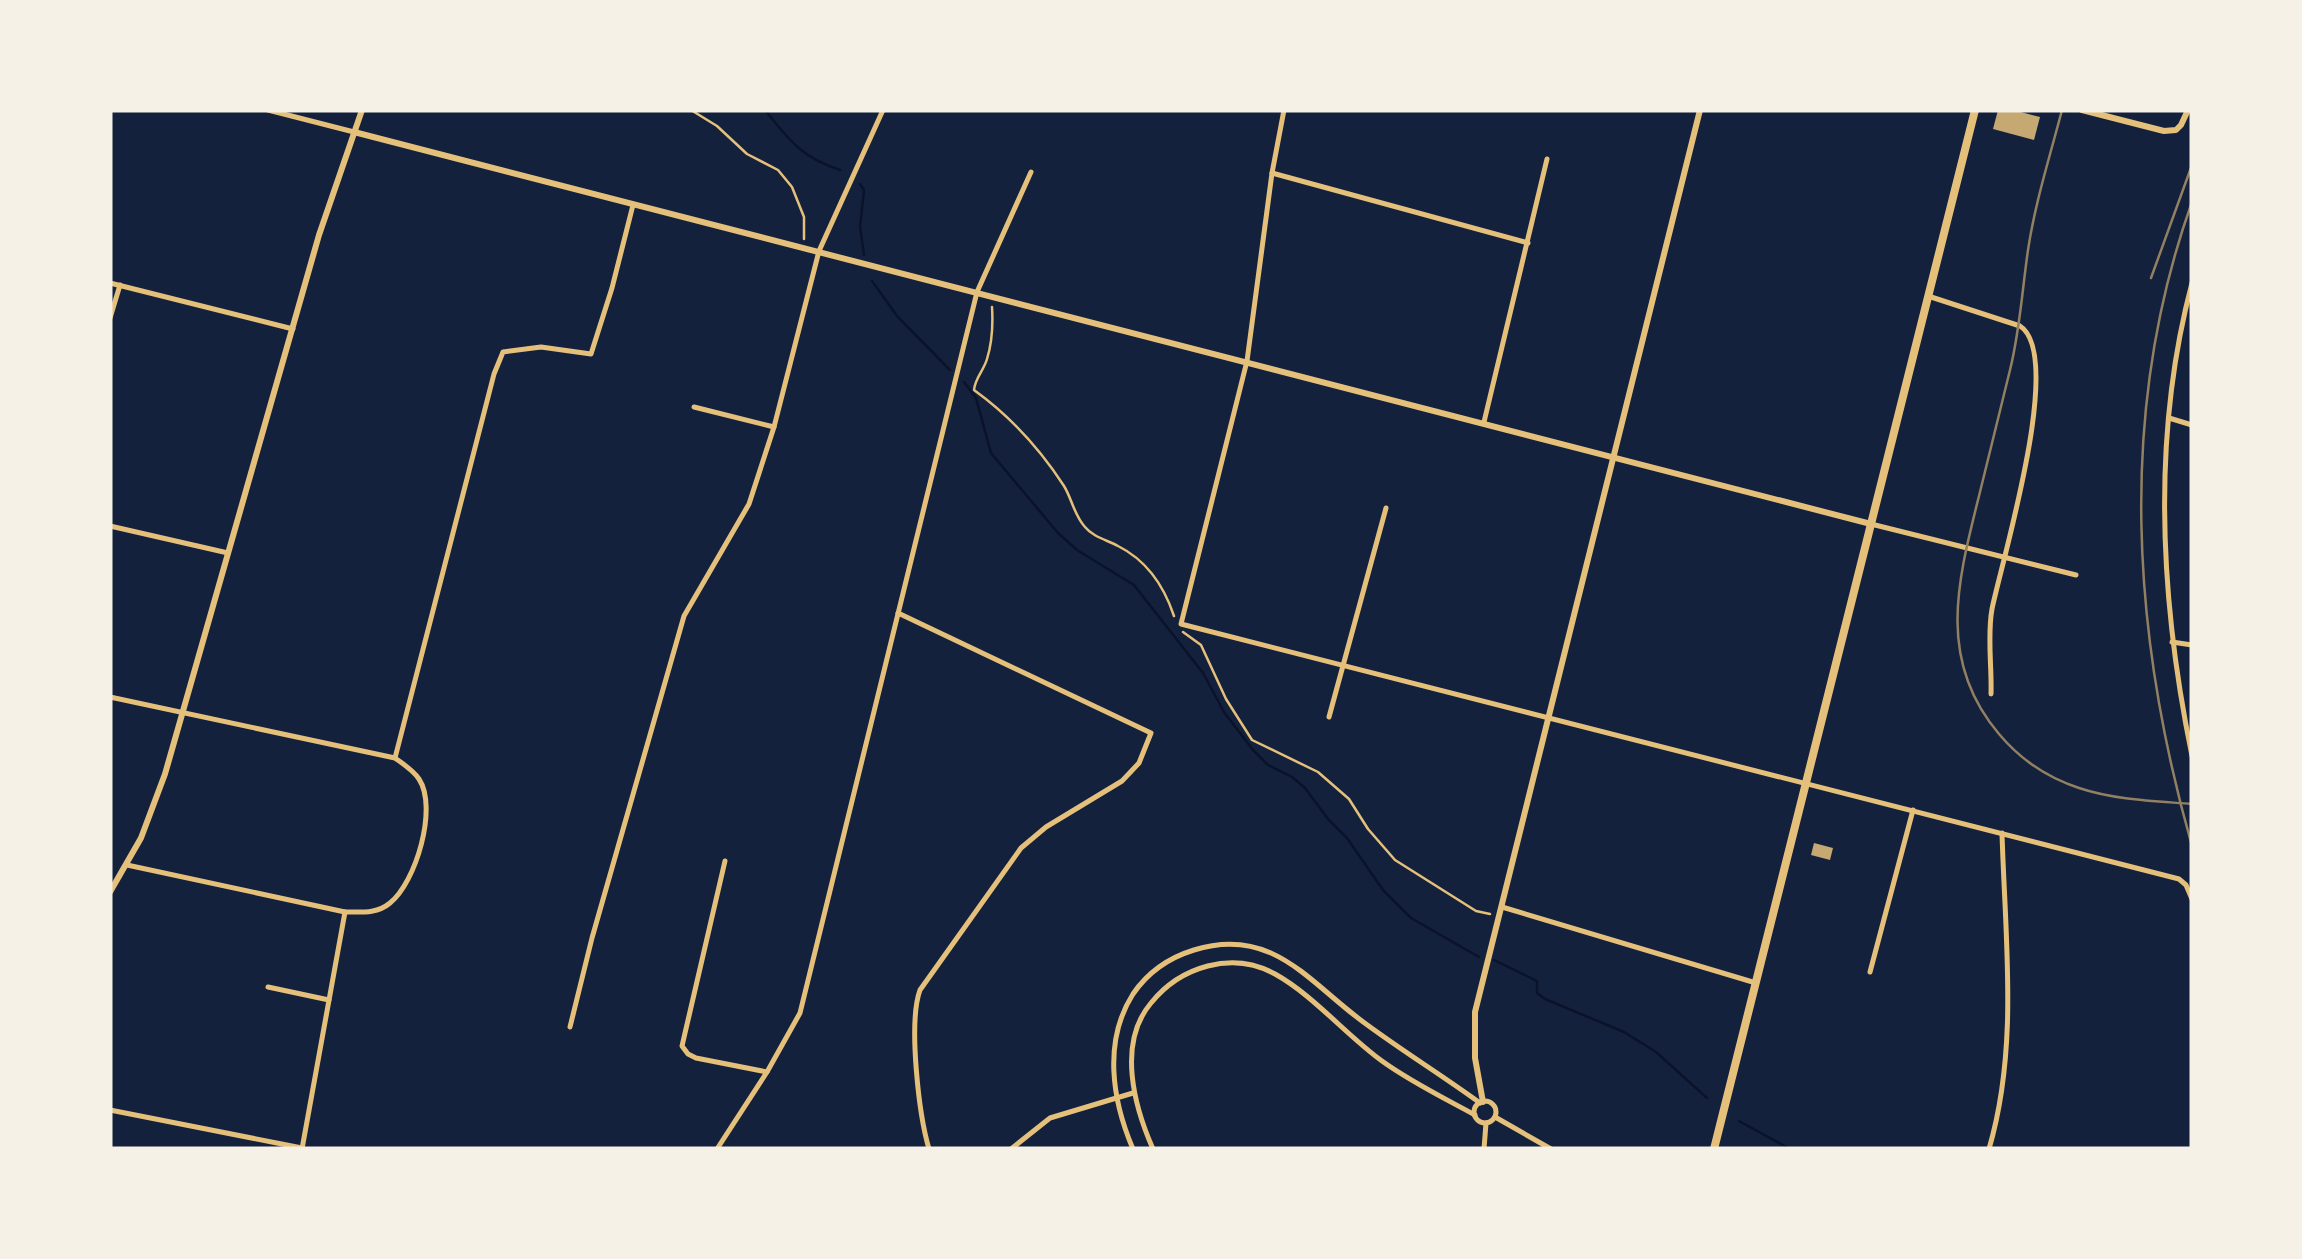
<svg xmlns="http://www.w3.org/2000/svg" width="2302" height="1259" viewBox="0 0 2302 1259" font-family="Barlow,sans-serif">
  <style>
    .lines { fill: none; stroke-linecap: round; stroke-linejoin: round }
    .stream { stroke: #0b132b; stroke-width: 2.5 }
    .building { fill: #c6a872 }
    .path { stroke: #e5c07b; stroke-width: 2.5 }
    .minor { stroke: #e5c07b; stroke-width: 5 }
    .tertiary { stroke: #e5c07b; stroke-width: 6 }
    .secondary { stroke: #e5c07b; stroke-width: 6 }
    .primary { stroke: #e5c07b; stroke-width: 8 }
    .rail { stroke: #918062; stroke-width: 2.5 }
  </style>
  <rect width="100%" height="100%" fill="#14213d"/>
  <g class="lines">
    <g class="stream">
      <path d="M 765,110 C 790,141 801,157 840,170"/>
      <polyline points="860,184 864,190 860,227 864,255"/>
      <polyline points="872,281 897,316 950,370"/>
      <polyline points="964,382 976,398 991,453 1058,533 1077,550 1134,585 1203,673 1224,712 1253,750 1268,765 1292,777 1305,788 1328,819 1347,838 1383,890 1411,918 1479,957"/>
      <polyline points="1494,960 1537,981 1537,993 1545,999 1624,1032 1656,1052 1707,1098"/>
      <polyline points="1739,1121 1790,1149"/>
    </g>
  </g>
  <g class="building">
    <polygon points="1998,110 2013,110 2040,117 2034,140 1993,129"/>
    <polygon points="1814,843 1833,848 1830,860 1811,855"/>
  </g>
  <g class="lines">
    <g class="path">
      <polyline points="691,110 717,126 747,154 778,170 792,187 804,217 804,239"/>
      <path d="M 992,307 C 993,323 992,343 987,359 C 984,370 975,378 974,390 C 1010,416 1040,449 1064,486 C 1072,499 1074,515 1085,527 C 1093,537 1107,540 1118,546 C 1146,560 1164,586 1174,616"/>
      <polyline points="1183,632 1201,645 1226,699 1252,740 1318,772 1349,799 1368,829 1395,860 1476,911 1490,914"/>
    </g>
    <g class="minor">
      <polyline points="268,110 354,132"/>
      <polyline points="1284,110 1272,173 1247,361 1181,624 2179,879 2186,885 2192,899"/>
      <polyline points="1272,173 1528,243"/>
      <polyline points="110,283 293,329"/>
      <path d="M 2192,283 C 2151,437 2160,600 2192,756"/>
      <path d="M 1928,296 L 2020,326 C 2065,355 2002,560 1992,609 C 1987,636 1992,667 1991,694"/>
      <polyline points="110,318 120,285"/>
      <polyline points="694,407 774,427"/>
      <polyline points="2169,418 2192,425"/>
      <polyline points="1484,422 1547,159"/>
      <polyline points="1871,524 2076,575"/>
      <polyline points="110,526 228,553"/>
      <path d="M 898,613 L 1151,733 L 1139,763 L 1122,781 L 1046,827 L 1021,848 L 920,990 C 908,1023 919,1115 929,1149"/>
      <polyline points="2172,642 2192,645"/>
      <path d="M 110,697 L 395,758 C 403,764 413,770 419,779 C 438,808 416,882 390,903 C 377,914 361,912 345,912 L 127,865"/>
      <polyline points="1329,717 1386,508"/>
      <polyline points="395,758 494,374 503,352 541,347 591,354 612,288 633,205"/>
      <polyline points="725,861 682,1046 688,1054 696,1058 767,1072"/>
      <polyline points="1502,907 1756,983"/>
      <polyline points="1870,972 1913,810"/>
      <polyline points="268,987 329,1000"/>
      <polyline points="570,1027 592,938 684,616 749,504 774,427 819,251 883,110"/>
      <circle cx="1485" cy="1112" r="11"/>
      <polyline points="110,1110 302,1148"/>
      <polyline points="1495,1117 1551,1149"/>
      <polyline points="302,1149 345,912"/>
      <polyline points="717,1149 767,1072 800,1013 977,292 1031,172"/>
      <polyline points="1011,1149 1050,1118 1133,1093"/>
      <path d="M 1133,1149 C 1112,1100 1103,1041 1133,994 C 1148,972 1168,958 1194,950 C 1273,925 1310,984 1366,1024 C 1404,1052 1443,1076 1480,1103"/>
      <path d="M 1153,1149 C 1134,1106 1117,1043 1151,1003 C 1180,967 1232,950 1275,974 C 1313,995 1346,1035 1382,1061 C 1411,1082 1444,1098 1475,1115"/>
      <polyline points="1484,1149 1486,1123"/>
      <path d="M 1989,1149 C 2019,1047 2005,938 2002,833"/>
    </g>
    <g class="tertiary">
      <polyline points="2082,110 2164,131 2176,130 2181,125 2188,110"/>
      <polyline points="354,132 1871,524"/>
      <polyline points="1483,1102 1475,1058 1475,1012 1700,110"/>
    </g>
    <polyline class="secondary" points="110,892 141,838 165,774 319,235 362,110"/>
    <polyline class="primary" points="1714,1149 1975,110"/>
    <g class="rail">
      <path d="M 2062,110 C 2050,156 2035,203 2028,250 C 2022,291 2020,330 2010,370 C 2000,412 1989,454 1979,496 C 1958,580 1936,660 1999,734 C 2020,759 2048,778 2079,788 C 2115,800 2155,801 2192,804"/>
      <path d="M 2192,202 C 2117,411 2132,635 2192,846"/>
      <polyline points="2151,278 2192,165"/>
    </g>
  </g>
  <rect width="2302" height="1259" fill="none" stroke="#f6f1e7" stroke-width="225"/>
</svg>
